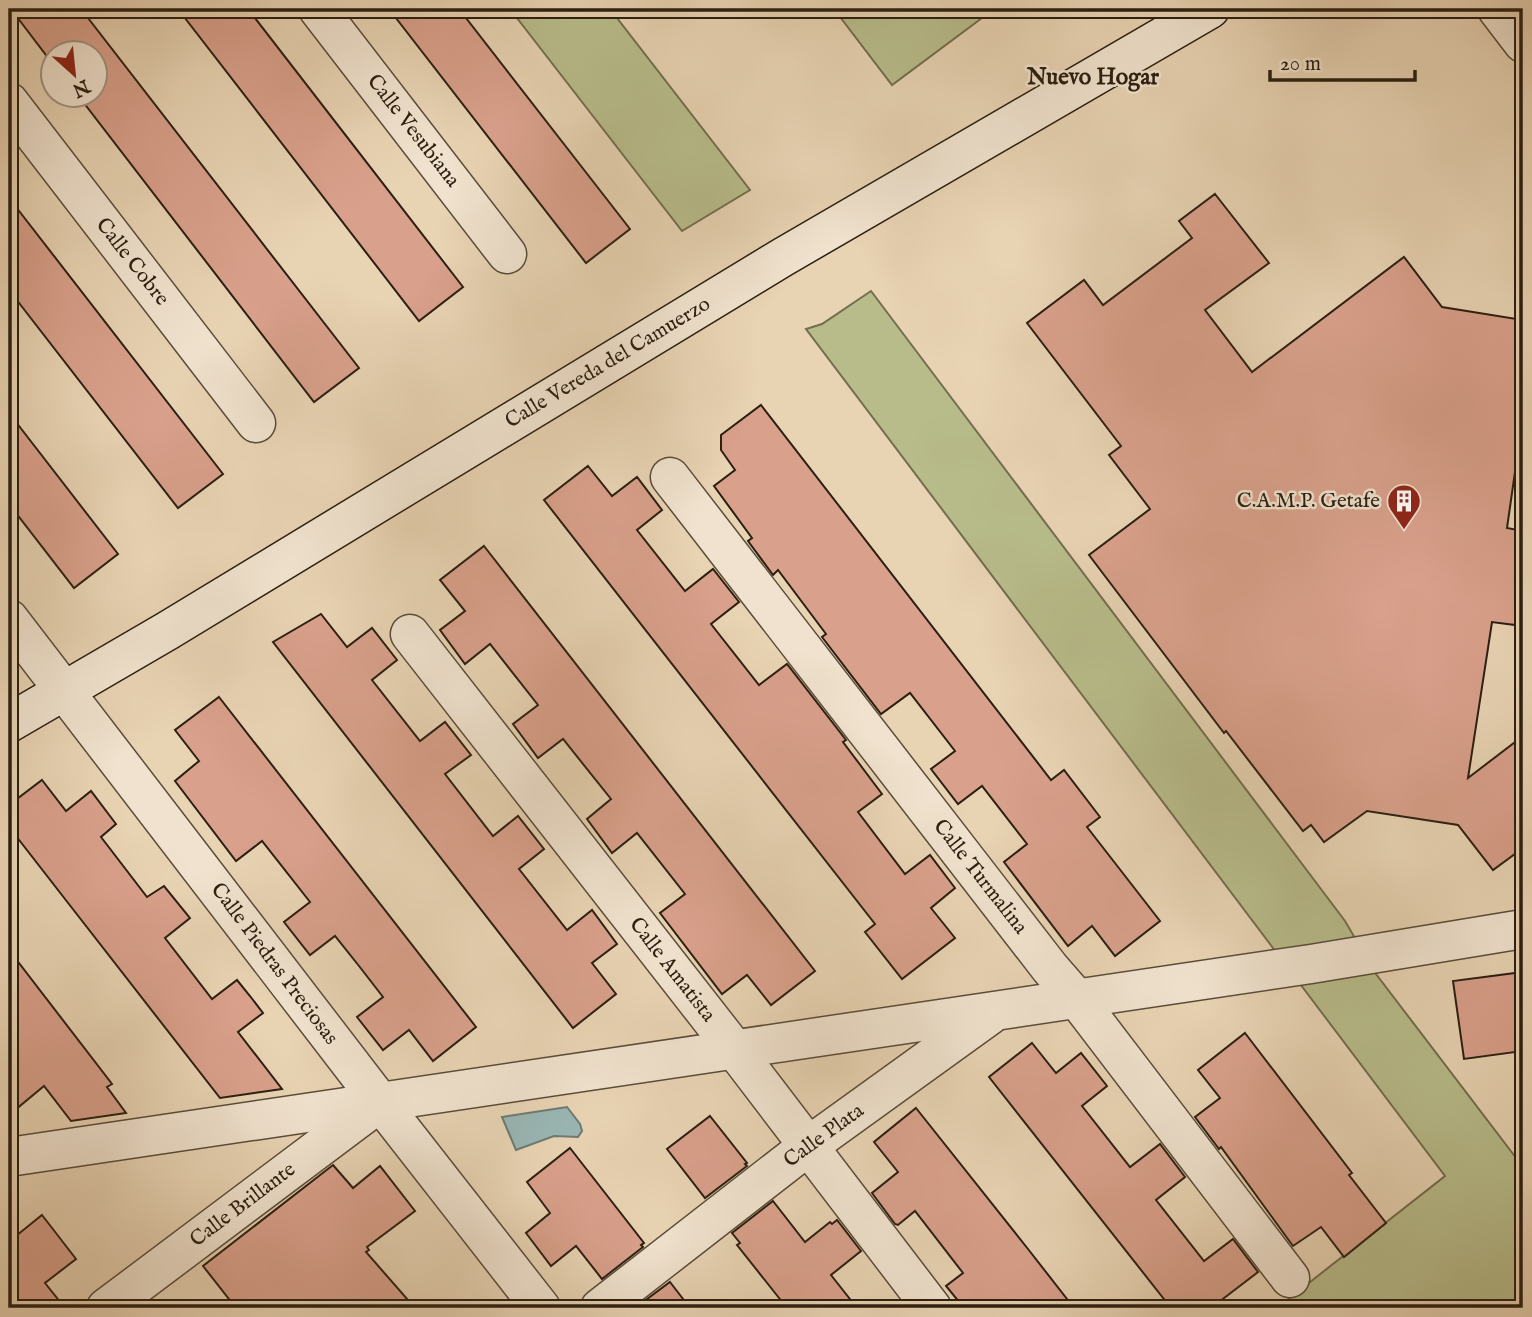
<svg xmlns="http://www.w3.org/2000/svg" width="1532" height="1317" viewBox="0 0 1532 1317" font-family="'IM FELL English',serif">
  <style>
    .green { fill: #b8bc8b; stroke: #726e4e; stroke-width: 2 }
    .water { fill: #99b6b4; stroke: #6d7a73; stroke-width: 2 }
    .building { fill: #d9a08b; stroke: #2b1f11; stroke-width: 2 }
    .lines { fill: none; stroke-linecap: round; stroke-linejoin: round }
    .street-casing { stroke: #5a4c3a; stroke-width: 41 }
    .secondary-casing { stroke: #2b1f11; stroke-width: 41 }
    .street { stroke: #f0e2ce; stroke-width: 38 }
    .secondary { stroke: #f0e2ce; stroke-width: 38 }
    .labels { text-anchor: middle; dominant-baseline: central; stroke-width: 5; stroke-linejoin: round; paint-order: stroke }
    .street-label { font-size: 21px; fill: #2b1f11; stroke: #f0e2ce }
    .poi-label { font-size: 21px; fill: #2b1f11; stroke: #f0e2ce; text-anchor: end }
    .neighbourhood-label { font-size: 23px; font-weight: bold; fill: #2b1f11; stroke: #f0e2ce }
  </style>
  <rect width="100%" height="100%" fill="#e8d3b3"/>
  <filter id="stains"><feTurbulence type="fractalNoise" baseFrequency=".00286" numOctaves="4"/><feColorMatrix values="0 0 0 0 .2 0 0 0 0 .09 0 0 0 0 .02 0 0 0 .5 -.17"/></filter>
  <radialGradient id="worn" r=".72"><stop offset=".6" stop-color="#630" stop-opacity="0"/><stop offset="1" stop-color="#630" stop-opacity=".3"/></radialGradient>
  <g class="green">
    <polygon points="510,9 610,9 750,190 682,231"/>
    <polygon points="834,9 994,9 892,85"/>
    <polygon points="871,291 1345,921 1376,974 1523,1167 1523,1308 1277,1308 1445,1176 806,329 822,324"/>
  </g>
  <polygon class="water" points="567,1107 580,1124 582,1131 578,1137 554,1136 516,1150 502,1117"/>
  <g class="building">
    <polygon points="11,9 81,9 359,368 314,402 77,94 94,94 94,52 52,52 52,63"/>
    <polygon points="178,9 248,9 463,287 419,321"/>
    <polygon points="389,9 459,9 630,229 586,263"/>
    <polygon points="1215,194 1269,263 1205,310 1252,372 1404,257 1442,307 1523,320 1523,416 1507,528 1523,531 1523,626 1492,622 1468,778 1523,736 1523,848 1493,870 1458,825 1367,811 1324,842 1311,825 1303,831 1226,731 1224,733 1089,555 1150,509 1109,455 1121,446 1027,323 1084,280 1103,305 1192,238 1179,221"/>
    <polygon points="9,198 223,474 178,508 9,290"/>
    <polygon points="761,405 1051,780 1064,770 1100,817 1087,827 1160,921 1115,956 1092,926 1068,946 1004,862 1027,844 982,786 958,804 931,769 955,751 910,693 881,714 822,637 826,634 778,570 773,575 748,541 752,538 714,486 735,470 721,450 721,435"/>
    <polygon points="9,413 118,554 74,588 9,504"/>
    <polygon points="588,466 612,496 637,477 662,510 637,530 685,591 713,569 739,602 711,624 759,685 787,664 846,740 843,742 882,794 858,812 905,874 930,855 955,888 931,908 955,938 902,979 865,932 875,924 544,500"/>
    <polygon points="484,546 815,971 771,1005 747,975 722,994 660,913 685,894 637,833 612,853 587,819 611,799 563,739 538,758 513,724 538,705 490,644 465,664 440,630 465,611 440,580"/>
    <polygon points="321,614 347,647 372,628 397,660 372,680 420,741 445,722 471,755 445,774 493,836 518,816 544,849 519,869 567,930 592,910 617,944 592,963 616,994 573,1028 273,642"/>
    <polygon points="219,697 476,1027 433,1061 409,1030 383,1050 357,1017 383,997 359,966 335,936 310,955 284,922 310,902 262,841 236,861 175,781 199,761 175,730"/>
    <polygon points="42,780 66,811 91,791 116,824 101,837 147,897 164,886 190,918 165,938 212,999 237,980 250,996 263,1013 238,1032 282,1089 220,1098 72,908 9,827 9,805"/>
    <polygon points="9,950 112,1084 107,1087 126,1113 71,1121 44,1086 9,1115"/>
    <polygon points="1523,972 1523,1051 1464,1059 1453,981"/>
    <polygon points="1245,1033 1352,1173 1349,1175 1386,1223 1344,1257 1321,1227 1293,1246 1221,1147 1219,1149 1195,1117 1220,1098 1198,1070"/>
    <polygon points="1032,1043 1056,1073 1081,1053 1107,1086 1082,1106 1130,1167 1160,1144 1185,1177 1156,1200 1204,1261 1233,1239 1258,1272 1211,1308 1171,1308 989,1077"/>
    <polygon points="916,1108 1028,1249 1074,1308 964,1308 946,1286 963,1273 915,1211 898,1225 895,1224 872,1193 898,1172 874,1142"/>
    <polygon points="710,1116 747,1163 745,1164 747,1166 705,1198 667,1149"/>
    <polygon points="570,1148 644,1243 641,1245 643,1247 602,1279 576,1246 551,1266 526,1233 550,1213 527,1182"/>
    <polygon points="333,1165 353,1188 380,1166 415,1211 367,1247 369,1250 366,1252 415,1308 236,1308 203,1266"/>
    <polygon points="773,1201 805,1242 830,1222 832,1224 837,1220 861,1251 831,1275 857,1308 787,1308 737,1245 740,1243 732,1233"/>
    <polygon points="42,1215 76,1259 45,1283 65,1308 9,1308 9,1238 11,1240"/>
    <polygon points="670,1282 690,1308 635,1308"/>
  </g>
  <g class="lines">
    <g class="street-casing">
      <g id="street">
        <polyline points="318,9 507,254"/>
        <polyline points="1497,9 1523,43"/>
        <polyline points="9,102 256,423"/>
        <polyline points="670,477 1050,968 1077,999 1290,1278"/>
        <polyline points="9,619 380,1102 541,1308"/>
        <polyline points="410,634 735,1050 932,1308"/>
        <polyline points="9,1157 1311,964 1523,929"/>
        <polyline points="106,1308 375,1106"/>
        <polyline points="600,1308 807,1147 990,1015"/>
      </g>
    </g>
    <g class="secondary-casing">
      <polyline id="secondary" points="9,723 167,631 783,257 1210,9"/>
    </g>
    <use href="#street" class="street"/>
    <use href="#secondary" class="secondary"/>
  </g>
  <defs>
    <g id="building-pin" transform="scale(1.75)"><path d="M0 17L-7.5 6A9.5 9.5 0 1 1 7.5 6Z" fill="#8f2418" stroke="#f0e2ce"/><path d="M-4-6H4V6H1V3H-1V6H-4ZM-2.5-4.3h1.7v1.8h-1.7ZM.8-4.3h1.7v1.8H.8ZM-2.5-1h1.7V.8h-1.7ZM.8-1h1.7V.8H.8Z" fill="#fff"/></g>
  </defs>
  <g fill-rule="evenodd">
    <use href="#building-pin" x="1404" y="501"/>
  </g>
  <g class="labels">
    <g class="street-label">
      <text transform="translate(413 131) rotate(52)">Calle Vesubiana</text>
      <text transform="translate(132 262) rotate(52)">Calle Cobre</text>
      <text transform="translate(608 363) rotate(-31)">Calle Vereda del Camuerzo</text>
      <text transform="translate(980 877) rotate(52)">Calle Turmalina</text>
      <text transform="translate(274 964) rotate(53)">Calle Piedras Preciosas</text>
      <text transform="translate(672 970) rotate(52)">Calle Amatista</text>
      <text transform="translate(824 1136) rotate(-36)">Calle Plata</text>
      <text transform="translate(243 1205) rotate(-37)">Calle Brillante</text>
    </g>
    <g class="poi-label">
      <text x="1380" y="501">C.A.M.P. Getafe</text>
    </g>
    <g class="neighbourhood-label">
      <text x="1093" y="77">Nuevo Hogar</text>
    </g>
  </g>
  <rect width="1532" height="1317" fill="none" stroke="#e8d3b3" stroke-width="35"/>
  <rect x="10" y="10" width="1511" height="1296" fill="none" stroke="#2b1f11" stroke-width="3.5"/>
  <rect x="18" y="18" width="1497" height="1282" fill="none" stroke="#2b1f11" stroke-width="2"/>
  <g transform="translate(74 74) rotate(153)"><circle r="33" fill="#f0e2ce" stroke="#a19482" stroke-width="2"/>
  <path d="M0-5L12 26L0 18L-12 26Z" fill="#8f2418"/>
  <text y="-10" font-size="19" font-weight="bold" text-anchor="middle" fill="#2b1f11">N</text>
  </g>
  <path d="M1270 70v10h145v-10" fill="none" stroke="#2b1f11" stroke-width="3.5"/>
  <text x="1280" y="70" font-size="21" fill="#2b1f11" stroke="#f0e2ce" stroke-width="5" paint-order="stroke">20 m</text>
  <rect width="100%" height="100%" filter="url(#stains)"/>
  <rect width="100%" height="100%" fill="url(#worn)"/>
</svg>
